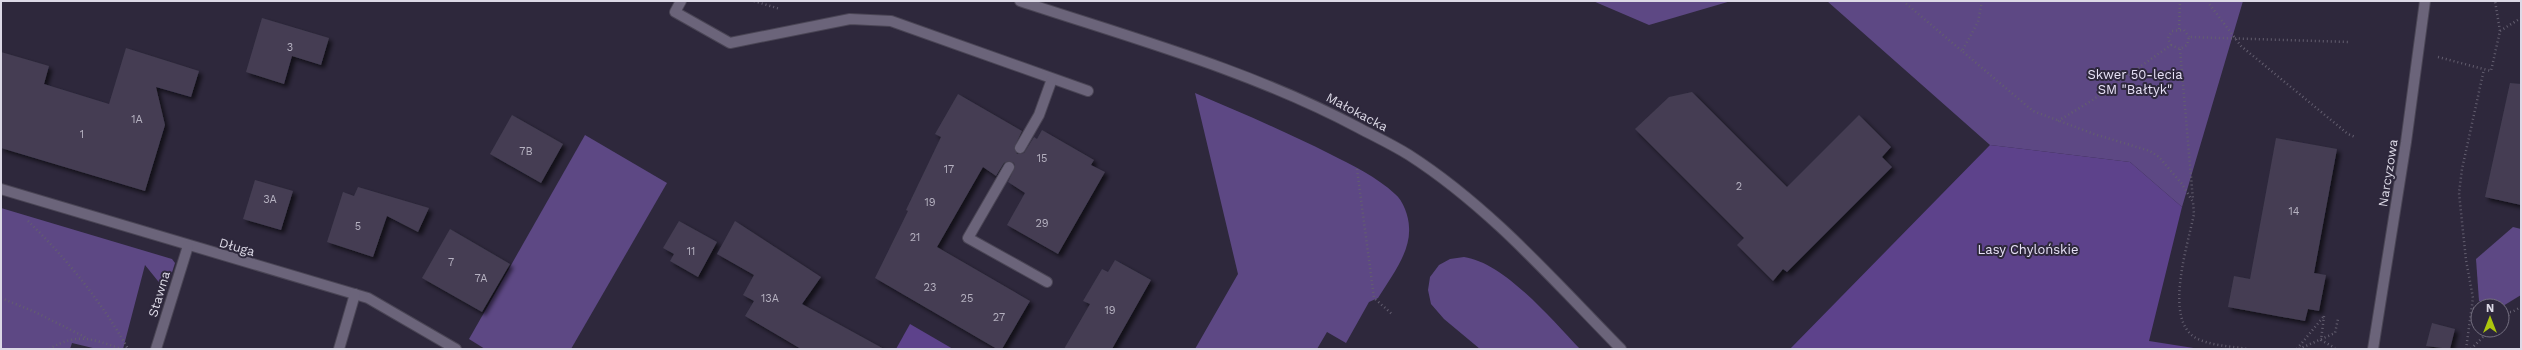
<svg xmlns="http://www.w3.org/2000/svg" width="2522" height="350" viewBox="0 0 2522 350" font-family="'Work Sans',sans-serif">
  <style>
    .green { fill: #5d4884 }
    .forest { fill: #5d428b }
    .building { fill: #443e52; filter: url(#shadow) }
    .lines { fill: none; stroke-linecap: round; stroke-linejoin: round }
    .service-casing { stroke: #4a4555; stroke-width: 12 }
    .minor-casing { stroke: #4a4555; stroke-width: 12 }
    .secondary-casing { stroke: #4a4555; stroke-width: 12 }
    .path { stroke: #635e6f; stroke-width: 2.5; stroke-dasharray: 1 3; stroke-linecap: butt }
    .service { stroke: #6b647a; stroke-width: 10 }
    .minor { stroke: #6b647a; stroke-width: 10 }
    .secondary { stroke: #6b647a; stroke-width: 10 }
    .labels { text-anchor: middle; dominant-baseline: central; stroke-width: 4; stroke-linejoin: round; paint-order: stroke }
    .number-label { font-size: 11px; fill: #b6b2c1 }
    .park-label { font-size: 13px; fill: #e7e1f6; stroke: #2e283c }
    .street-label { font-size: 13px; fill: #dcd9e6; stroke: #2e283c }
  </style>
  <defs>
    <filter id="shadow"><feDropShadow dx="3.5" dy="3.5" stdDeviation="2" flood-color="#0009"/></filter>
  </defs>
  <rect width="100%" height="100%" fill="#2e283c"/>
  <g class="green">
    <polygon points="1593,1 1731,1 1649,25"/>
    <polygon points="1827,1 2243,1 2182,207 2130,162 1990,145"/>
    <path d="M 1195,93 C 1240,112 1286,132 1330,154 C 1352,165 1377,177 1395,194 C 1403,200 1409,217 1409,227 C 1411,252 1391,277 1378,298 L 1369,302 L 1346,343 L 1327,332 L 1317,349 L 1195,349 L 1238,274 Z"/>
    <polygon points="585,135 667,183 571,349 485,349 469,339"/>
    <polygon points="1,208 172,259 175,263 166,291 145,265 123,349 97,349 72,343 70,349 1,349"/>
    <polygon points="2513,227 2521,229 2521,295 2503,306 2479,301 2476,259"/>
    <path d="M 1464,257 C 1505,263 1552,320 1580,349 L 1480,349 L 1444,319 L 1431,304 L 1428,290 L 1430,277 L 1439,265 L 1450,259 Z"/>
  </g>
  <g class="forest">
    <polygon points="1990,145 2130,162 2182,207 2149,341 2200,349 1790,349"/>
    <polygon points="910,324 953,349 896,349"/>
  </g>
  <g class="building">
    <polygon points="262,18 329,38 321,65 292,56 284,84 246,72"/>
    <polygon points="126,48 199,71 191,97 156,87 165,125 145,191 1,148 1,52 49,66 44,84 109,104"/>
    <polygon points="2510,83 2521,84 2521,205 2485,197"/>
    <polygon points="1692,92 1787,187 1859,115 1891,147 1882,157 1892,167 1787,272 1783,269 1773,281 1737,245 1744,238 1635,129 1669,97"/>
    <polygon points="958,94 1022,131 1014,148 1017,154 1024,153 1034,137 1037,139 1042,130 1094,160 1091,165 1105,172 1058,254 1007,225 1025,193 1008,182 1015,167 1014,163 1009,161 1004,163 996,176 983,167 937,247 1030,301 1002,349 997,349 875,278 908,211 906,210 941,137 935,134"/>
    <polygon points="512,115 563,144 541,183 490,154"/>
    <polygon points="2276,138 2337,149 2314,273 2326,275 2319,311 2308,309 2305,321 2228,307 2234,276 2250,279"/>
    <polygon points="255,180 293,191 281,230 243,219"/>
    <polygon points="358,187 429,208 418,232 387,216 373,257 327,242 343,192 354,196"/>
    <polygon points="679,221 717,242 698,277 670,261 674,254 663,248"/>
    <polygon points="735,221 821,277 802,304 884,349 801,349 745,316 754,301 743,295 754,275 717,254"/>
    <polygon points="450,229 510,264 482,312 422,278"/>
    <polygon points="1115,260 1151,280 1112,349 1064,349 1090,304 1083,301 1102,269 1108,272"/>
    <polygon points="2432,323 2455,329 2450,349 2426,346"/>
  </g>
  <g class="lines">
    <g class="service-casing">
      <g id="service">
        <polyline points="681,1 675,12 730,43 850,19 891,21 1088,91"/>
        <polyline points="1020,148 1039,115 1052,79"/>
        <polyline points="1009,167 968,238 1047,282"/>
      </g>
    </g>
    <g class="minor-casing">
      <g id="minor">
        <polyline points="1,189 368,298 456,349"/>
        <polyline points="156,349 188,246"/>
        <polyline points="339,349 355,294"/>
        <polyline points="2373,349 2406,142 2425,1"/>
      </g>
    </g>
    <g class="secondary-casing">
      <path id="secondary" d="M 1020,1 C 1135,39 1252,71 1359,128 C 1376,137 1393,145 1409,155 C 1490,207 1554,281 1621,349"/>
    </g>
    <g class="path">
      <polyline points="754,1 780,9"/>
      <polyline points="1903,1 1962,51"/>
      <path d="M 1982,1 L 1978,22 L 1962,51 L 2033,111 L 2094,134 L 2150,151 L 2159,157 L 2182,184 L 2193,202 L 2194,214 C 2188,244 2163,320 2196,338 C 2211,346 2231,346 2247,349"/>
      <polyline points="2207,1 2241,46 2348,134 2355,137"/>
      <polyline points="2179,29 2180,1"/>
      <polyline points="2500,31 2521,18"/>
      <polyline points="2171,45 2180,49 2187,45 2189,37 2348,42"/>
      <polyline points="2180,49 2193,200"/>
      <polyline points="2438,57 2491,71 2500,31 2495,1"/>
      <polyline points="2058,121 2091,101 2171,45 2168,38 2172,31 2184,30 2189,37"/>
      <polyline points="1357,169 1374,298 1393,315"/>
      <path d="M 28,221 C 66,258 102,302 128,349"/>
      <polyline points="1,298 35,312 87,338"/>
      <polyline points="2473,308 2478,309"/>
      <polyline points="2502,312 2512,312 2521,307"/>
      <polyline points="2324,316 2321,340 2335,348"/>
      <polyline points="2502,320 2511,313"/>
      <path d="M 49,349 C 77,333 91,338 121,349"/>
      <polyline points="2297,349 2324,316"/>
      <polyline points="2299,349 2335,333 2338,319"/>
      <polyline points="2466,349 2473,298 2466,260 2459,193 2462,169 2484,69"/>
      <polyline points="2471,349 2490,330"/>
    </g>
    <use href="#service" class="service"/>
    <use href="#minor" class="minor"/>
    <use href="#secondary" class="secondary"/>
  </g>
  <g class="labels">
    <g class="number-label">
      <text x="290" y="47">3</text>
      <text x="137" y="119">1A</text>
      <text x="82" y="134">1</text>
      <text x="526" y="151">7B</text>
      <text x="1042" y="158">15</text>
      <text x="949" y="169">17</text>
      <text x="1739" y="186">2</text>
      <text x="270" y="199">3A</text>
      <text x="930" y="202">19</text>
      <text x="2294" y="211">14</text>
      <text x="1042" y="223">29</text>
      <text x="358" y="226">5</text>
      <text x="915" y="237">21</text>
      <text x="691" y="251">11</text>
      <text x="451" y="262">7</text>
      <text x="481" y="278">7A</text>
      <text x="930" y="287">23</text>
      <text x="770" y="298">13A</text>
      <text x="967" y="298">25</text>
      <text x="1110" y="310">19</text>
      <text x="999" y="317">27</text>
    </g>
    <g class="park-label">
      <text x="2135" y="74">Skwer 50-lecia<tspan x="2135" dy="15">SM "Bałtyk"</tspan></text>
      <text x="2028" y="249">Lasy Chylońskie</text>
    </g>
    <g class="street-label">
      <text transform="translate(1357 112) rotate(28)">Małokacka</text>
      <text transform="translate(2388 173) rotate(-81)">Narcyzowa</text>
      <text transform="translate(237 247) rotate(16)">Długa</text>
      <text transform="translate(159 294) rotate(-73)">Stawna</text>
    </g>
  </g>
  <rect width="2522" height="350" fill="none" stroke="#dcd9e6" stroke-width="4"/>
  <g transform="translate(2490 318)"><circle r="19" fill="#2e283c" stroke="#746f80"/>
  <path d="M0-3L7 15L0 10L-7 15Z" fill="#adc60e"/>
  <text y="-6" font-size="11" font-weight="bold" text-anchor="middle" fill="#dcd9e6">N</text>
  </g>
</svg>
